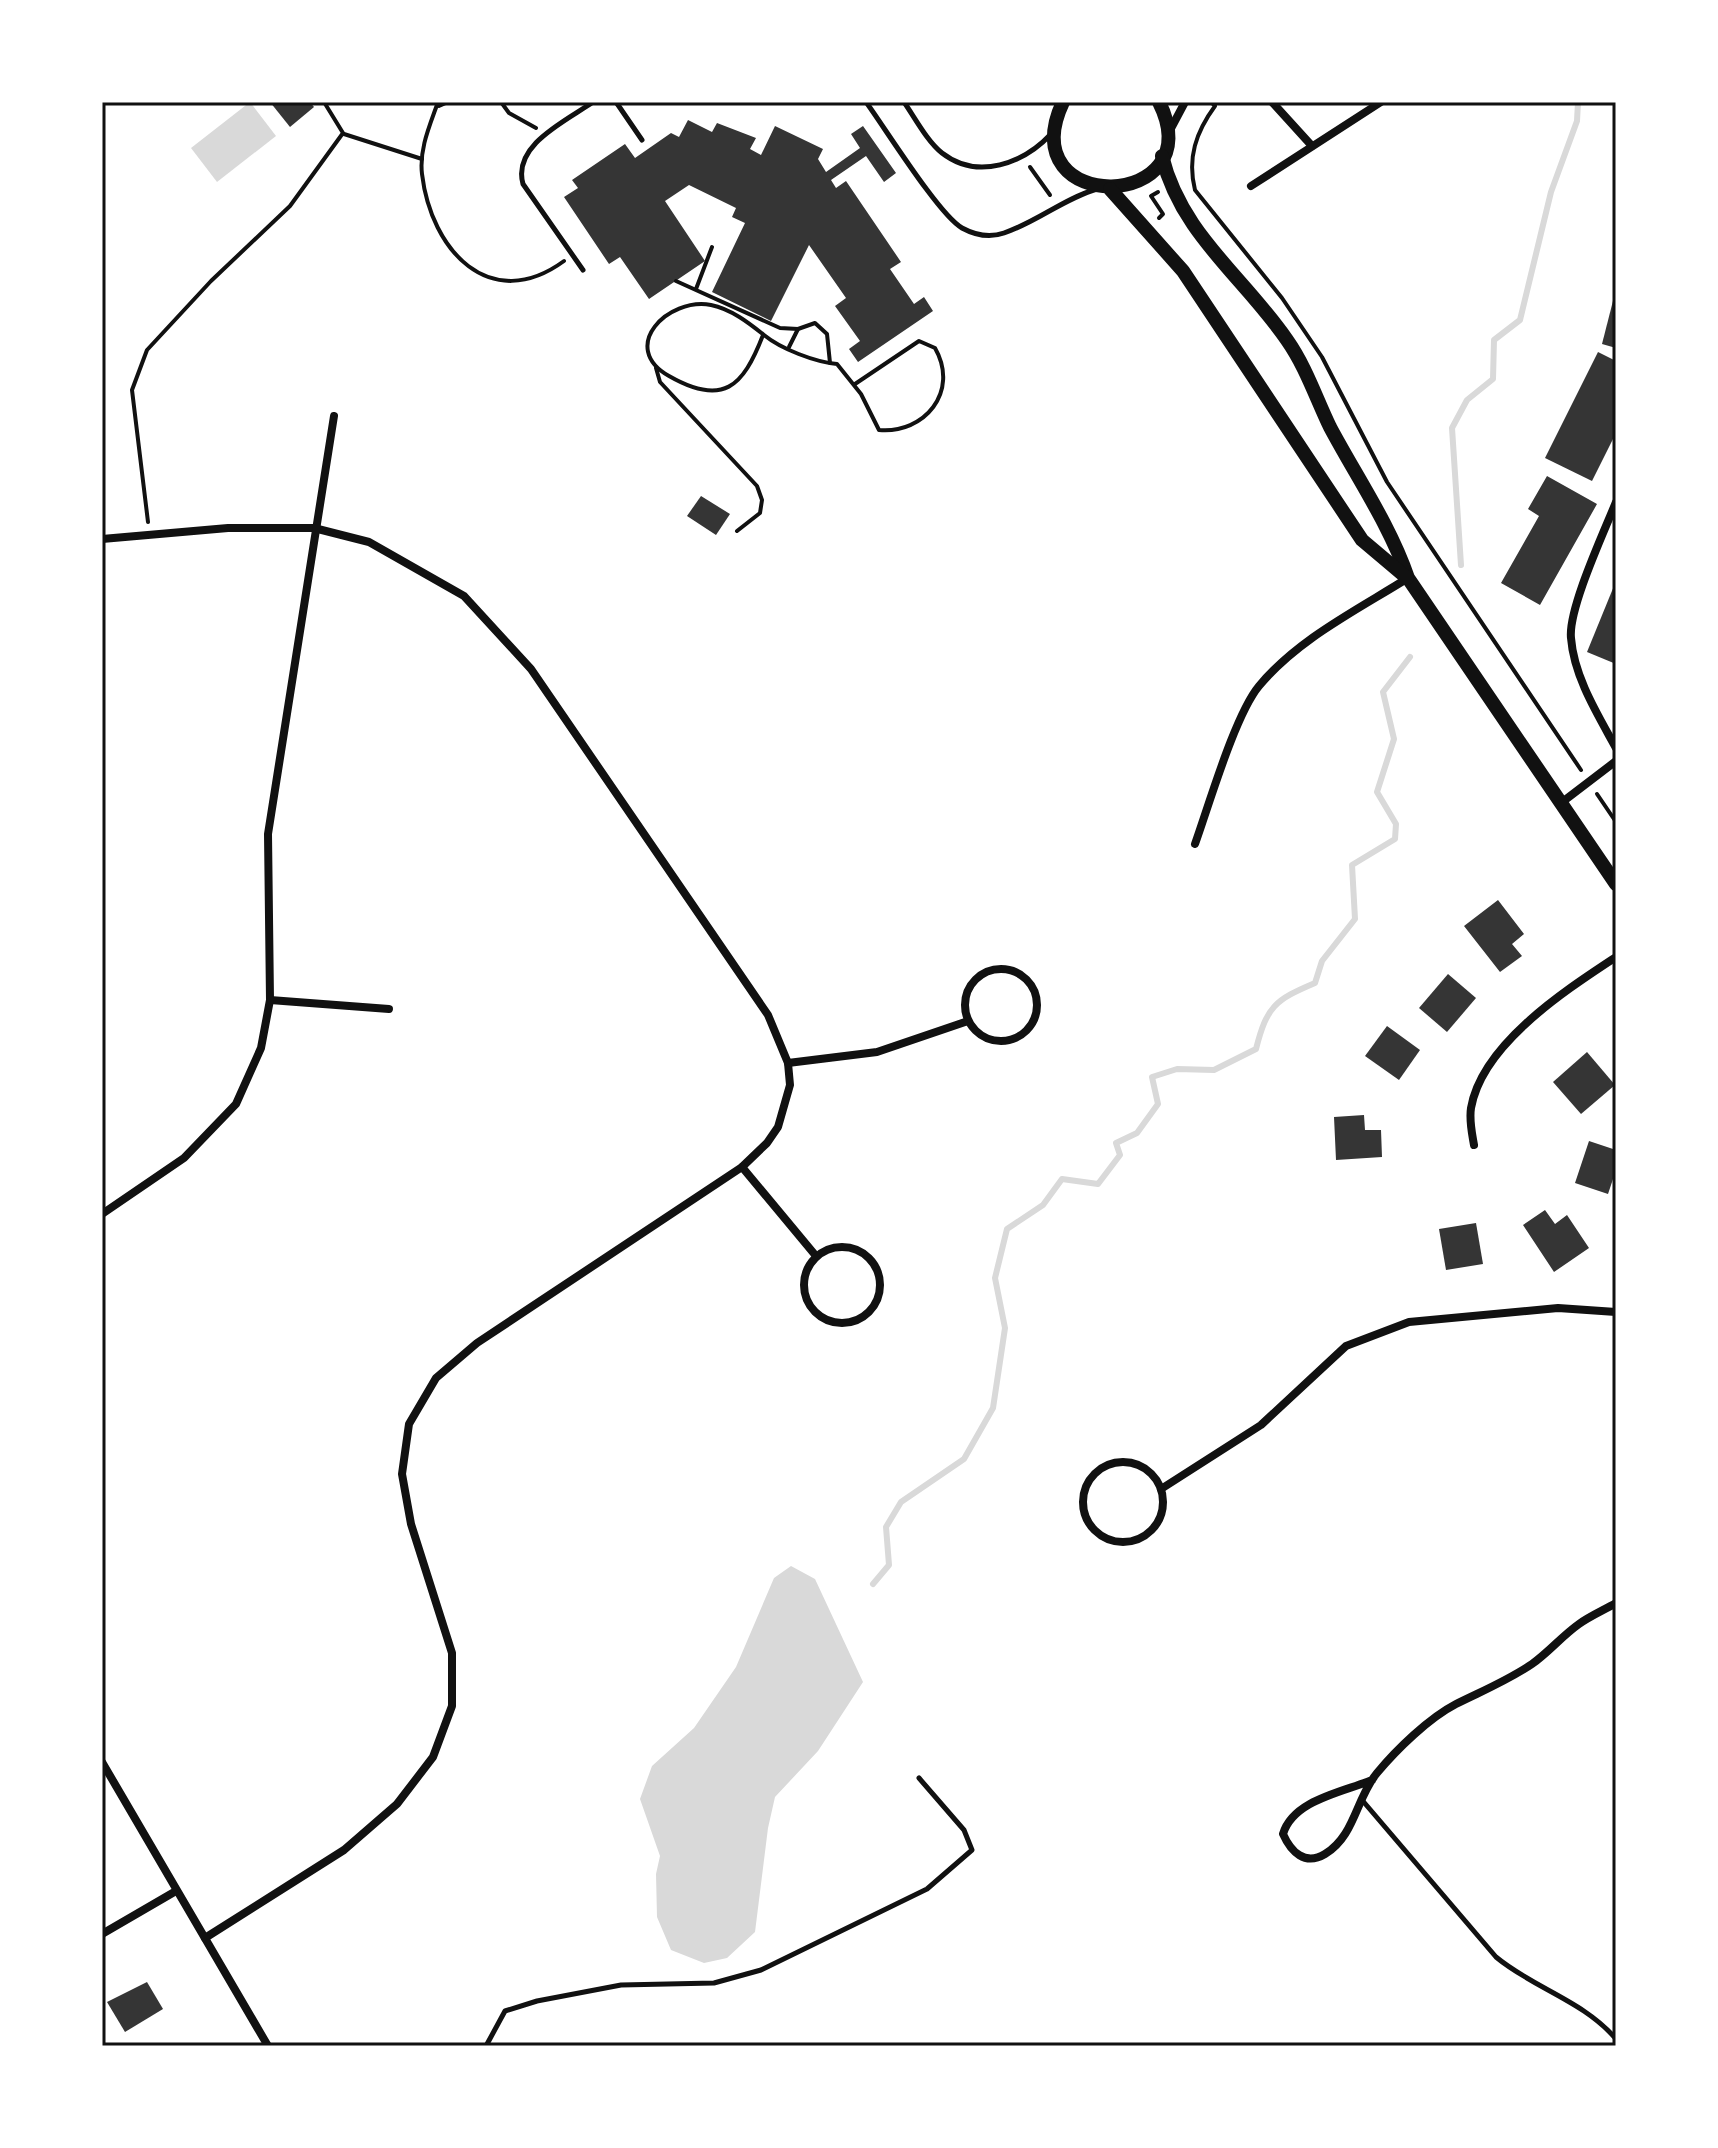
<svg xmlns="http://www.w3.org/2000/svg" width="1718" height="2148" viewBox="0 0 1718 2148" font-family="Karla,sans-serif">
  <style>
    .water { fill: #d9d9d9 }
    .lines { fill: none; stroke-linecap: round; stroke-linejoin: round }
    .stream { stroke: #d9d9d9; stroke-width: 6 }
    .building { fill: #353535 }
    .path { stroke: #111; stroke-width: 4 }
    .service { stroke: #111; stroke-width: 5 }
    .minor { stroke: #111; stroke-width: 8 }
    .primary { stroke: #111; stroke-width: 14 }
    .neatline { fill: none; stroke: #111; stroke-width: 3 }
  </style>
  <rect width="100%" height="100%" fill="#fff"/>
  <g class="water">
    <polygon points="250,102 276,136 217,182 191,148"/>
    <polygon points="791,1566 815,1579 863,1682 818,1751 775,1797 768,1828 755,1932 727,1958 704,1963 671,1950 657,1917 656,1874 660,1856 640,1799 652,1766 694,1728 736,1667 774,1578"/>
  </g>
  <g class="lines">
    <g class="stream">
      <polyline points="1461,565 1452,428 1467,400 1493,379 1494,340 1520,320 1551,192 1577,121 1578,102"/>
      <path d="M 873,1584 L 889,1565 L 886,1527 L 901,1502 L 964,1459 L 993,1408 L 1005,1328 L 995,1278 L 1007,1229 L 1043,1205 L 1062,1179 L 1098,1184 L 1120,1155 L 1116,1143 L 1137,1133 L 1158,1104 L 1152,1077 L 1177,1069 L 1214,1070 L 1256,1049 C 1267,1006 1275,1000 1315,983 L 1322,961 L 1355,919 L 1352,865 L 1395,839 L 1396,824 L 1377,792 L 1394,739 L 1383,692 L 1410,657"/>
    </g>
  </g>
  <g class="building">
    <polygon points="270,102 310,102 314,107 290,127"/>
    <polygon points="688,120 712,132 717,123 756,138 750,149 761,155 775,126 823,149 818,159 826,172 860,148 851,134 863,126 896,173 884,182 866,156 831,180 836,188 846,181 901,262 890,269 914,304 924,297 933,311 858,362 849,349 860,341 835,306 846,298 809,245 771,321 712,292 745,223 732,217 736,208 689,185 665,201 705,261 649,299 620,257 609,264 564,197 578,188 572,180 625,144 635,158 671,133 679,137"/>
    <polygon points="1615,293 1616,293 1616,348 1602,344"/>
    <polygon points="1598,352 1616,361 1616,433 1592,481 1545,458"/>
    <polygon points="1547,476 1597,504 1540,605 1501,583 1539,516 1528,509"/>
    <polygon points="701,496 730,514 716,535 687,516"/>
    <polygon points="1616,581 1616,664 1587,652"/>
    <polygon points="1498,900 1524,934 1512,944 1522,956 1500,972 1464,926"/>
    <polygon points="1448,974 1476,998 1447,1032 1419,1008"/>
    <polygon points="1387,1026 1420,1050 1399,1080 1365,1056"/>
    <polygon points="1587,1052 1615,1085 1581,1114 1553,1082"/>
    <polygon points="1364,1115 1365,1130 1381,1130 1382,1157 1336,1160 1334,1117"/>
    <polygon points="1589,1141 1616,1150 1616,1170 1608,1194 1575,1183"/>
    <polygon points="1545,1210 1555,1224 1567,1215 1589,1248 1554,1272 1523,1225"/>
    <polygon points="1476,1223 1483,1264 1446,1270 1439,1229"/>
    <polygon points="147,1982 163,2009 125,2032 107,2002"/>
  </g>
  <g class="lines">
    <g class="path">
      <path d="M 438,102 C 430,125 419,149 422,174 C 431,250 490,315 564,261"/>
      <polyline points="501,102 509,113 536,128"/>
      <path d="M 1211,102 L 1215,106 C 1196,132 1187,158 1195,190 L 1282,298 L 1322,357 L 1387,482 L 1581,770"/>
      <polyline points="439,106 448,102"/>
      <polyline points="344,134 422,159"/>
      <polyline points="1030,167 1050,195"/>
      <polyline points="1158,192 1151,196 1163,214 1159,218"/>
      <polyline points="676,281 780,328 798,329"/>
      <polyline points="696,289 712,247"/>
      <path d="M 763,335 C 743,387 723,407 669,376 C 618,347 668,297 711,305 C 731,309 749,323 764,335 C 781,349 815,362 837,364 L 861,394 L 879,430 C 924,434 960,392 935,348 L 919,341 L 855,384"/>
      <polyline points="789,347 798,329 815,323 827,334 830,363"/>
      <polyline points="656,368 660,382 757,486 762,500 760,513 737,531"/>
      <polyline points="148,522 132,390 147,350 211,281 290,206 343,133 324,102"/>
      <polyline points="1597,794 1616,822"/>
    </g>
    <g class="service">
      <polyline points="616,102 642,140"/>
      <path d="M 866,102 C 885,128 939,215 962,228 C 975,235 990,238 1004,233 C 1037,222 1063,199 1097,189"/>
      <path d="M 904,102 C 915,118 927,141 942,153 C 978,181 1024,163 1051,134"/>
      <path d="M 583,270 L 523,184 C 512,145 566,121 593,102"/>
      <path d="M 1362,1800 L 1496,1957 C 1533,1988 1584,2001 1616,2039"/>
      <polyline points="486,2046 505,2011 537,2001 621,1985 714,1983 761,1970 927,1889 972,1850 964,1830 919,1778"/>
    </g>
    <g class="minor">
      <polyline points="1272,102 1312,146"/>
      <polyline points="1168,134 1185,102"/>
      <polyline points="1251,186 1381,102"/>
      <path d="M 1616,502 C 1604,532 1568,609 1571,638 C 1574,677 1598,715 1616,748"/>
      <polyline points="102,539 228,528 314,528 369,542 464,596 531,669 768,1015 788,1063 790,1085 778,1127 767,1143 742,1167 477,1343 436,1378 409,1424 402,1474 411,1524 452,1653 452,1706 433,1757 397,1804 344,1850 205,1938"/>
      <polyline points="1561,803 1616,761"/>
      <path d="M 1195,844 C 1209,805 1235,715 1259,686 C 1298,639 1357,610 1408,578"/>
      <circle cx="1001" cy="1005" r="36"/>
      <polyline points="270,1000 389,1009"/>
      <polyline points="788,1063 877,1052 968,1021"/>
      <path d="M 1474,1145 C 1472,1133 1469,1121 1471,1108 C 1482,1044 1566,990 1616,957"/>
      <polyline points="742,1167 816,1256"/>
      <polyline points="102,1214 184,1158 236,1104 261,1048 270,1000 268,834 334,416"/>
      <circle cx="842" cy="1285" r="38"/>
      <circle cx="1123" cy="1502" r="40"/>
      <polyline points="1161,1489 1261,1425 1346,1346 1409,1322 1558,1308 1616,1312"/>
      <polyline points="102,1762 268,2046"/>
      <path d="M 1372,1780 C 1343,1792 1293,1800 1283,1834 C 1291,1852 1305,1866 1325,1854 C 1355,1836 1356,1798 1377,1773 C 1397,1749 1429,1718 1456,1704 C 1482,1691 1507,1681 1532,1664 C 1549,1652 1562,1636 1579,1624 C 1590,1616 1604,1610 1616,1603"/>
      <polyline points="102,1934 176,1891"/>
    </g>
    <g class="primary">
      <path d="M 1063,102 C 1009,217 1214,212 1159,102"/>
      <path d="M 1162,156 C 1181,234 1243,276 1287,340 C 1306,367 1316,398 1330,427 C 1356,476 1390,525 1408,578 L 1616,884"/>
      <polyline points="1110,189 1183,271 1362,540 1407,578"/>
    </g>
  </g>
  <rect width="1718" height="2148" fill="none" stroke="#ffffff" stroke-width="208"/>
  <rect x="104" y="104" width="1510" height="1940" class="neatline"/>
</svg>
